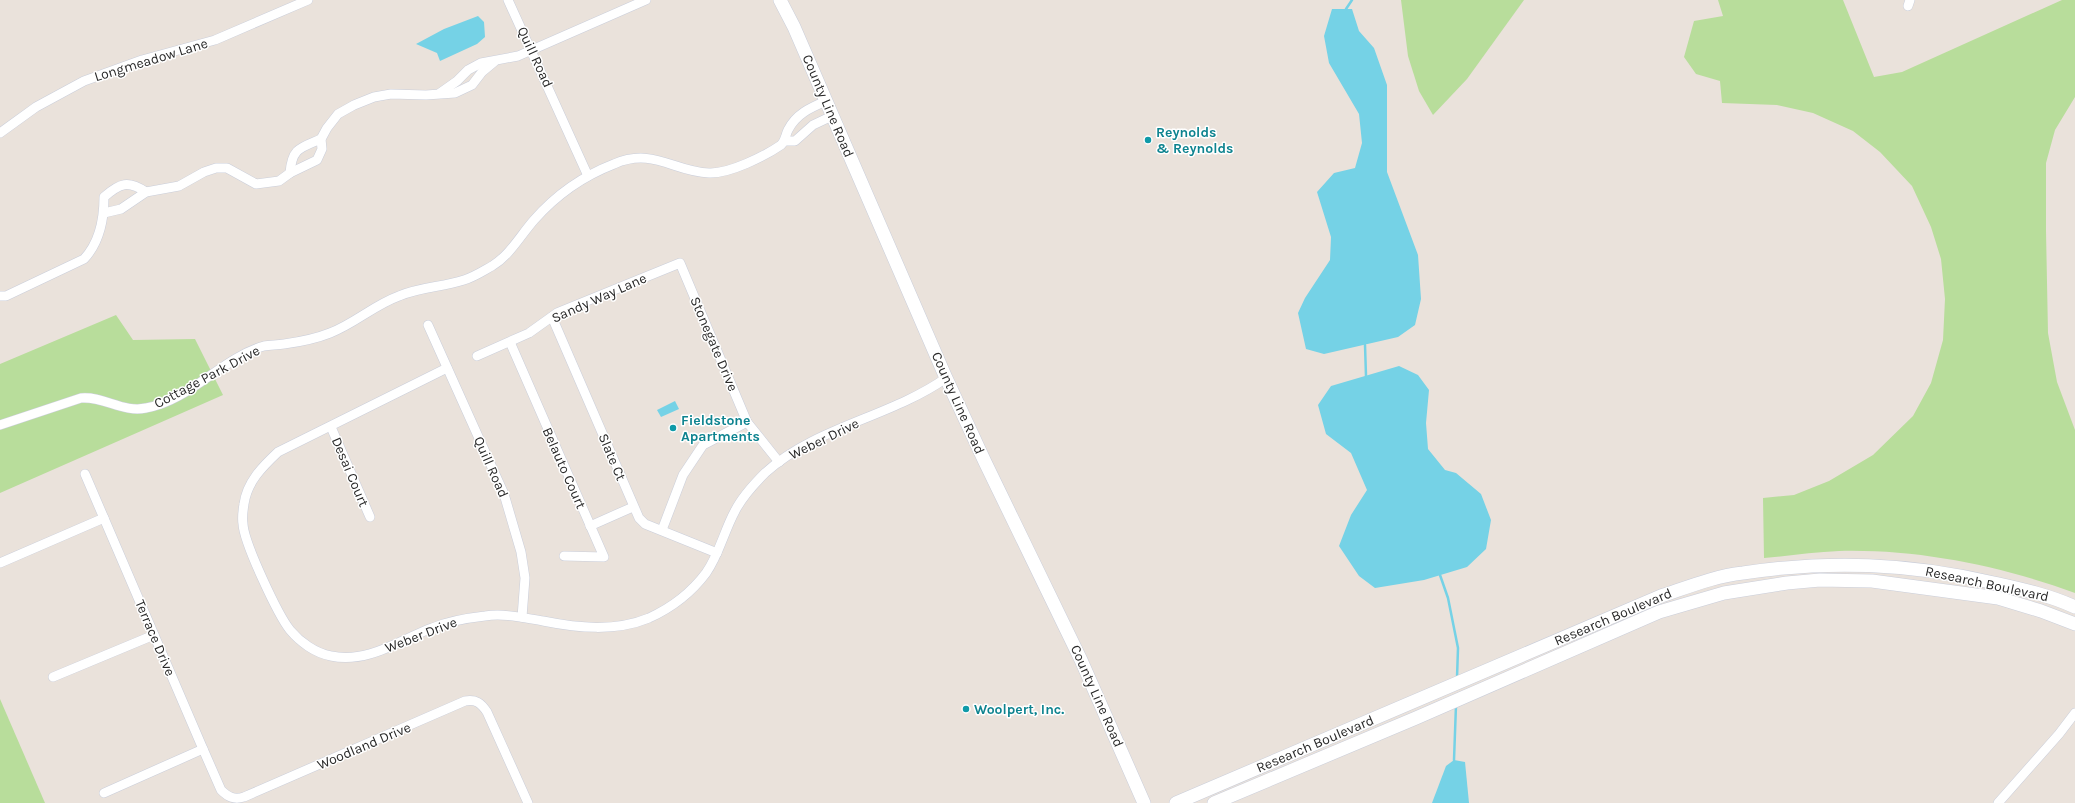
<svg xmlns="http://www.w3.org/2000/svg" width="2075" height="803" viewBox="0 0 2075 803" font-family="Karla,sans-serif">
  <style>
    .green { fill: #b8dd9b }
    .water { fill: #75d2e6 }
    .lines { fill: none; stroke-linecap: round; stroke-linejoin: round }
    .stream { stroke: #75d2e6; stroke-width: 2.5 }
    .street-casing { stroke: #caceda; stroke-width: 10 }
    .secondary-casing { stroke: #caceda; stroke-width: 14 }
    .street { stroke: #fff; stroke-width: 9 }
    .secondary { stroke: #fff; stroke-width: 13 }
    .culture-dot { fill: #0f9aa8; stroke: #fff; stroke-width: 1.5 }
    .labels { text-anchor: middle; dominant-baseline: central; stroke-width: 3; stroke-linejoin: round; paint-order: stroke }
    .street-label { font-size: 14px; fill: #292929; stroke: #fff }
    .culture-label { font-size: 14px; font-weight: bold; fill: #0d838f; stroke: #fff; text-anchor: start }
  </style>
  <rect width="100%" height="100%" fill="#eae2db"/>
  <g class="green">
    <polygon points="1401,0 1524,0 1467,79 1433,115 1419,91 1408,56"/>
    <path d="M 1718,0 L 1843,0 L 1874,77 L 1902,72 L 2062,0 L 2075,0 L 2075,97 L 2055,130 L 2046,163 L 2046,231 L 2048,333 L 2057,382 L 2075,430 L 2075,593 C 2001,566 1919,549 1839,551 C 1814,552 1789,556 1764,558 L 1763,498 L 1794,495 L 1829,481 L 1873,455 L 1913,416 L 1931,383 L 1943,340 L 1945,299 L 1941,259 L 1931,227 L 1912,186 L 1880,152 L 1853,131 L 1813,113 L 1777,105 L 1722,103 L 1720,81 L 1696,74 L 1684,57 L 1694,21 L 1723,16 Z"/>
    <polygon points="116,315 133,340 195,339 223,395 0,493 0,364"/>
    <polygon points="0,699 45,803 0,803"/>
  </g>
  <g class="water">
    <polygon points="1332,9 1352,9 1359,31 1374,48 1387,85 1387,172 1418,255 1421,299 1415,325 1398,337 1324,354 1306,349 1298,313 1305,298 1330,260 1331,237 1317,192 1334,173 1355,168 1362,143 1359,114 1329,63 1324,36"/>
    <polygon points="478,16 484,22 485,37 477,44 440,61 437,53 416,44 444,29"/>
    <polygon points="1399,366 1418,375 1429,390 1426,423 1428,449 1445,470 1456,473 1481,494 1491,520 1486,549 1467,567 1424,580 1375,588 1359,576 1339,546 1351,515 1367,490 1351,453 1326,434 1318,405 1331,386"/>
    <polygon points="675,401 679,409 661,417 657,410"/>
    <polygon points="1454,760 1465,762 1469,803 1432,803 1446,766"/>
  </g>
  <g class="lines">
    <g class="stream">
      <polyline points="1346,9 1352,0"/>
      <polyline points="1365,345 1366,376"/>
      <polyline points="1440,575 1448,598 1458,648 1457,678"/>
      <polyline points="1454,760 1456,705"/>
    </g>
    <g class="street-casing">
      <g id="street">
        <polyline points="508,0 588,176"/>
        <polyline points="1908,6 1910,0"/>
        <polyline points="440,93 457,81 468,70 481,63 518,56 646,0"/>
        <polyline points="0,133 36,107 84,81 142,60 215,40 308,0"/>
        <polyline points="785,141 795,141 813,125 832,116"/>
        <path d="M 290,173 C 292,148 300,148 321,139"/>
        <polyline points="104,213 121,209 146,192 179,186 204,172 216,168 227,168 256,184 279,181 290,173 317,160 322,149 321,139 327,128 338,114 354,105 374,97 391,94 426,95 455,93 472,85 482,72 494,62"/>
        <path d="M 0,296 L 6,296 L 84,259 C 99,243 104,219 104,197 C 120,183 128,180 146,192"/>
        <polyline points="552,317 639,518 645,524 717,553"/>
        <polyline points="428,325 504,494 521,552 525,578 522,617"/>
        <polyline points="510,342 604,557 564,556"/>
        <polyline points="477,356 529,333 557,313 680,263 747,422 779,462"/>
        <path d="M 447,368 L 278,452 C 262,467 247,482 244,504 C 243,510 242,518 243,524 C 244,543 278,615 290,630 C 300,642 315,653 331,656 C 367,664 400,640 432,628 C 449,621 467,618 485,616 C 504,613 524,618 543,621 C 578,628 615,632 649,618 C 671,608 691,593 706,573 C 719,555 724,531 735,511 C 742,497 754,484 765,473 C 815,427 891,417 946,378"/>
        <path d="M 0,425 L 81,398 C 104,396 123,413 146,408 C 189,401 222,358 264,346 C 270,345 277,345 284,344 C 299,342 315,339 330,333 C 354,324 374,305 399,296 C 420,287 443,287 464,280 C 474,277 483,271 492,266 C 510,255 520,236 534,220 C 556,195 583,176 614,164 C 653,147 674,172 709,173 C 729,174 765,156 781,145 C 786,140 785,136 788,130 C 796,114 810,108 826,101"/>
        <polyline points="331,427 370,517"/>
        <path d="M 85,474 L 203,749 L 221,790 C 228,797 234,800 244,797 L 465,701 C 476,699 481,703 487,712 L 528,803"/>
        <polyline points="590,526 633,507"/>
        <polyline points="662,530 683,475 703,445 747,422"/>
        <polyline points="0,563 104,518"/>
        <polyline points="53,677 154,635"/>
        <polyline points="104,793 203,749"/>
        <polyline points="1998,803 2059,734 2075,713"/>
      </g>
    </g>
    <g class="secondary-casing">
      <g id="secondary">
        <polyline points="780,0 794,27 946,378 985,462 1081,660 1144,803"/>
        <path d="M 1176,803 L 1661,596 C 1688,587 1715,576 1743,573 C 1829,560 1909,563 1994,583 C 2021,589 2049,595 2075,607"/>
        <polyline points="1214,803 1416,718 1659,612 1724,593 1787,583 1820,580 1872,581 1998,598 2041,611 2075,624"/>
      </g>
    </g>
    <use href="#street" class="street"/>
    <use href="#secondary" class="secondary"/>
  </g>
  <g class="culture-dot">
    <circle cx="1148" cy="140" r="4"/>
    <circle cx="673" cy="428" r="4"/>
    <circle cx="966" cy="709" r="4"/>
  </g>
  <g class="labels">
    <g class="street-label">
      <text transform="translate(535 57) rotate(65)">Quill Road</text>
      <text transform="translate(151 60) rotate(-17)">Longmeadow Lane</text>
      <text transform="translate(828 106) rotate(67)">County Line Road</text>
      <text transform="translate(599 298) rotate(-24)">Sandy Way Lane</text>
      <text transform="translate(714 344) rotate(67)">Stonegate Drive</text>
      <text transform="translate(207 377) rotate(-28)">Cottage Park Drive</text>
      <text transform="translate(958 403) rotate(66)">County Line Road</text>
      <text transform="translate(824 439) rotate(-26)">Weber Drive</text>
      <text transform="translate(612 457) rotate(67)">Slate Ct</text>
      <text transform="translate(491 467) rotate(66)">Quill Road</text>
      <text transform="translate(564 468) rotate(66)">Belauto Court</text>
      <text transform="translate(350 472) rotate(67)">Desai Court</text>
      <text transform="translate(1987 584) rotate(12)">Research Boulevard</text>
      <text transform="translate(1613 617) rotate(-23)">Research Boulevard</text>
      <text transform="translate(421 635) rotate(-21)">Weber Drive</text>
      <text transform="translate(155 638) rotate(67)">Terrace Drive</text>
      <text transform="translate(1097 696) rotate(66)">County Line Road</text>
      <text transform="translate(1315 744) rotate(-23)">Research Boulevard</text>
      <text transform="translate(364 746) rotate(-23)">Woodland Drive</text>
    </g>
    <g class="culture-label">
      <text x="1156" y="132">Reynolds<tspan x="1156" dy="16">&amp; Reynolds</tspan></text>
      <text x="681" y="420">Fieldstone<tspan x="681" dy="16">Apartments</tspan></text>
      <text x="974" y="709">Woolpert, Inc.</text>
    </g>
  </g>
</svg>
